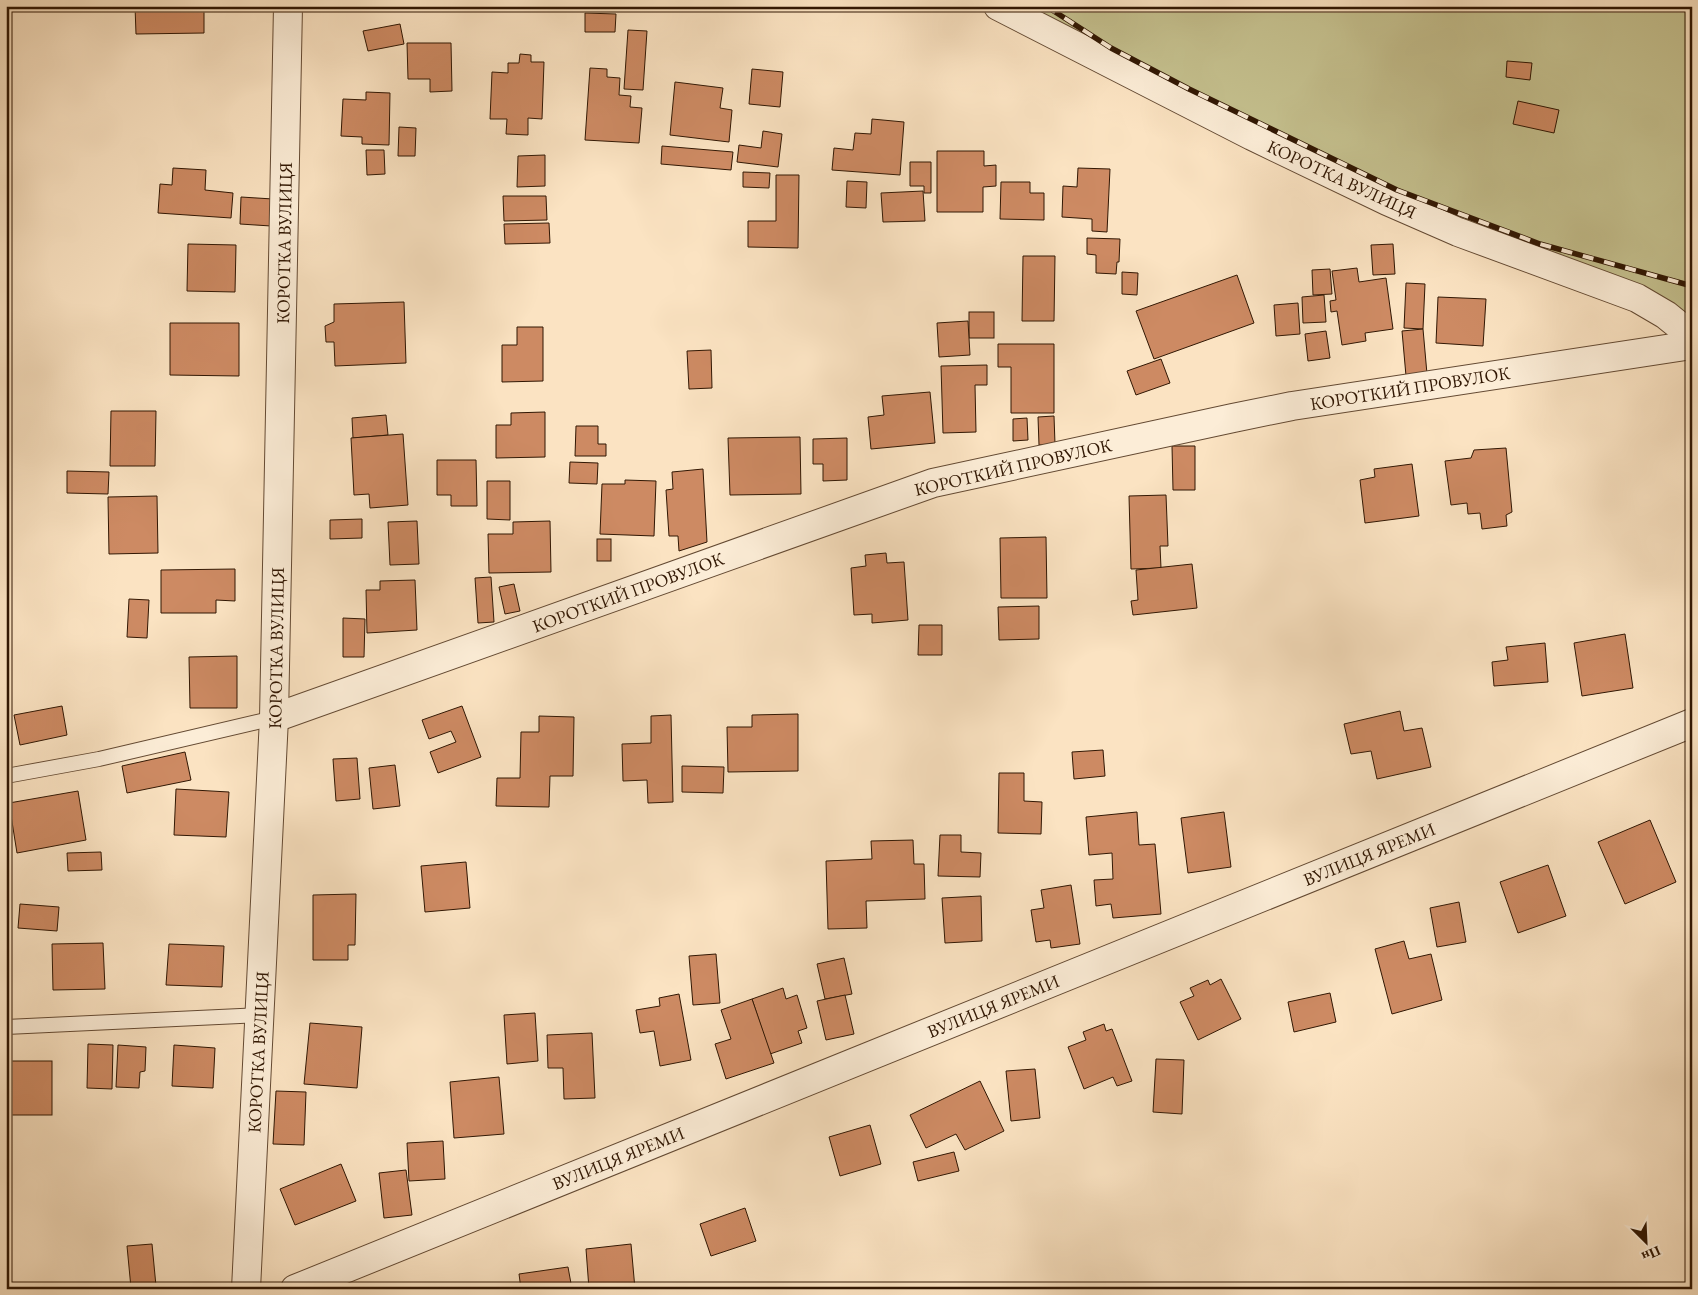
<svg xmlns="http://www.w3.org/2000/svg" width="1698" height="1295" viewBox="0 0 1698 1295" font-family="'EB Garamond',serif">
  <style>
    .green { fill: #c5c18f; stroke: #7b6c49 }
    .building { fill: #cd8a63; stroke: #311703 }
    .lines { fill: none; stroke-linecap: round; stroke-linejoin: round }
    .lane-casing { stroke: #644a33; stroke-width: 16 }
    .street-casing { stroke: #644a33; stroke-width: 30 }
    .lane { stroke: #fcedd7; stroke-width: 14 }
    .street { stroke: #fcedd7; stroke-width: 28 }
    .rail-casing { stroke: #311703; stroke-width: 5.5 }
    .rail { stroke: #fcedd7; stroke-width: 4; stroke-dasharray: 11; stroke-linecap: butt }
    .labels { text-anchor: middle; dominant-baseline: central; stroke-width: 4; stroke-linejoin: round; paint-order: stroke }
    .street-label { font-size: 18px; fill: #311703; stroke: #fcedd7 }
  </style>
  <rect width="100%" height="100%" fill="#fbe3c2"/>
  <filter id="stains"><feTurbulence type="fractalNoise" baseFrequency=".004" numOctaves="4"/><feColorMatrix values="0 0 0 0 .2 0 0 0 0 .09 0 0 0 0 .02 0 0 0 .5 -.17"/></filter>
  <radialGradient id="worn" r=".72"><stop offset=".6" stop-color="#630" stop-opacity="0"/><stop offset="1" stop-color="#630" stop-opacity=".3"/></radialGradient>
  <polygon class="green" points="998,6 1692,6 1692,336 1458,232"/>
  <g class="building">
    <polygon points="90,6 117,6 116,10"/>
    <polygon points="135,6 204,6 204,33 136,34"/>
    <polygon points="585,13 616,14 615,32 585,32"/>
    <polygon points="400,24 404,44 368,51 363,31"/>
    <polygon points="628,30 647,31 643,90 624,89"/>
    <polygon points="407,43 451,43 452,91 430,92 430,79 408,79"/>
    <polygon points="520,54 531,55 531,62 544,62 542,119 528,118 528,135 506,134 507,119 490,119 492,72 508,73 508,63 519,63"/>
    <polygon points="1507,61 1532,63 1530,80 1506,77"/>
    <polygon points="590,68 607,69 607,77 620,78 619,95 631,96 630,107 642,108 639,143 585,140"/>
    <polygon points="752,69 783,72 780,107 749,104"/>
    <polygon points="675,82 723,88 720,108 732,110 729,142 670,135"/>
    <polygon points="366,92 390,93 389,145 362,144 362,137 341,136 343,99 366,100"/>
    <polygon points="1518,101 1559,110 1554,133 1513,124"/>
    <polygon points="872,119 904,122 900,175 832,170 834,148 853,150 855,133 871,134"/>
    <polygon points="399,127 416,128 415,156 398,156"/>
    <polygon points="763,131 782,134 778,167 737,162 739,145 761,148"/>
    <polygon points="662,146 733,152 731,170 661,164"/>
    <polygon points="366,150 384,150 385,174 367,175"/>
    <polygon points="937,151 984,151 984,166 996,165 996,186 983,187 983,212 937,212"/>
    <polygon points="545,155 545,186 517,187 518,156"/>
    <polygon points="910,162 931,162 931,193 924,193 924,186 910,186"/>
    <polygon points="173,168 206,170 205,190 233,193 231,218 158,213 160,184 172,185"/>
    <polygon points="1078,168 1110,169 1107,232 1092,231 1092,219 1062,217 1063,186 1077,187"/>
    <polygon points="743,172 770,173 769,188 743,187"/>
    <polygon points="776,175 799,175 798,248 748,247 748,221 776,221"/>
    <polygon points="847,181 867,182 866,208 846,207"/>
    <polygon points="1001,182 1030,182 1030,193 1044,193 1044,220 1000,219"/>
    <polygon points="923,191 925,221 883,222 881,193"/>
    <polygon points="503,196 546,196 547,220 504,221"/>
    <polygon points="241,197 273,199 271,226 240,224"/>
    <polygon points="549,223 550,243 505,244 504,224"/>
    <polygon points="1087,238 1120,239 1119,262 1117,262 1116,274 1096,273 1096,255 1087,254"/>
    <polygon points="188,244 236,245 235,292 187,291"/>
    <polygon points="1393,244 1395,274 1373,275 1371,245"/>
    <polygon points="1023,256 1055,256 1054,321 1022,321"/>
    <polygon points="1357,268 1359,282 1386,278 1393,329 1365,333 1366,341 1342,345 1337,311 1331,312 1330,301 1336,300 1332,271"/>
    <polygon points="1330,269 1332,294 1313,295 1312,270"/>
    <polygon points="1122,272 1138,273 1137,295 1122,294"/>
    <polygon points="1237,275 1254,323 1154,359 1136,311"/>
    <polygon points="1406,283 1425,284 1423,329 1404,328"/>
    <polygon points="1324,295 1326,322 1303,323 1302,297"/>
    <polygon points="1438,297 1486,299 1483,346 1436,343"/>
    <polygon points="404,302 406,363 335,366 334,342 326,342 325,326 334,322 334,304"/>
    <polygon points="1298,303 1300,334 1276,336 1274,305"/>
    <rect x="969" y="312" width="25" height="26"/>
    <polygon points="968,321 970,355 939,357 937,323"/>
    <polygon points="170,323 239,323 239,376 170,375"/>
    <polygon points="517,327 543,327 543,381 502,382 502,345 517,345"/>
    <polygon points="1423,329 1427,374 1406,376 1402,331"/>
    <polygon points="1326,331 1330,358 1308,361 1305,334"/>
    <polygon points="998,344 1054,344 1054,413 1011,413 1011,367 998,367"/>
    <polygon points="711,350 712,388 689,389 687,351"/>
    <polygon points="1161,359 1170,383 1136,395 1127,371"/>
    <polygon points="987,365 987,385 975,385 976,432 943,433 941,366"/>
    <polygon points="930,392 935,443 871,449 868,417 884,415 882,396"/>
    <polygon points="111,411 156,411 155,466 110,466"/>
    <polygon points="545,412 545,457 496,458 496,425 511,425 511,413"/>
    <polygon points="386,415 388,435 353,438 352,418"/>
    <polygon points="1054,416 1055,444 1039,445 1038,417"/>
    <polygon points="1027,418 1028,440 1013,441 1013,419"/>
    <polygon points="576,426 598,426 598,444 606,444 606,456 575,456"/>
    <polygon points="403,434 408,505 370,508 369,494 354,495 351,438"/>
    <polygon points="800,437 801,494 730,495 728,438"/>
    <polygon points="847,438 847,480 823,481 823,464 813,464 813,439"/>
    <polygon points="1172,446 1195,446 1195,490 1173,490"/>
    <polygon points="1506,448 1512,512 1506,515 1507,526 1482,529 1480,513 1468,514 1467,503 1451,505 1445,461 1471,458 1474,450"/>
    <polygon points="437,460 476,460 477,506 451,506 451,495 437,495"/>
    <polygon points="570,462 598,463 597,484 569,483"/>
    <polygon points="1412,464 1419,516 1365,523 1360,480 1375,477 1374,469"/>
    <polygon points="703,469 707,542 679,551 678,536 669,536 666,490 673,489 672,472"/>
    <polygon points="67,471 109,472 108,494 67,493"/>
    <polygon points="625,480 656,481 654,536 600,534 602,484 625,484"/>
    <polygon points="487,481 510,481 510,520 487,519"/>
    <polygon points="1166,495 1168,546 1160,546 1161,568 1131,569 1129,496"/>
    <polygon points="157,496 158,553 109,554 108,497"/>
    <polygon points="362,519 362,538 330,539 330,520"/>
    <polygon points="417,521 419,564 390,565 388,522"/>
    <polygon points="550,521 551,572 489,573 488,534 513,534 513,522"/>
    <polygon points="1046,537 1047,598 1001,598 1000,538"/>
    <rect x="597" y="539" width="14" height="22"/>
    <polygon points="886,553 887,563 904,562 908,620 872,623 872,614 854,615 851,568 866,566 865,555"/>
    <polygon points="1192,564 1197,608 1133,615 1131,601 1138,600 1136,570"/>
    <polygon points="235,569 235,601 216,600 216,613 161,613 161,570"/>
    <polygon points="491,577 494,622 478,623 475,578"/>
    <polygon points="415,580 417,630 367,633 366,590 380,590 380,581"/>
    <polygon points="514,584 520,611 505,614 499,587"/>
    <polygon points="129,599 149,600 147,638 127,637"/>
    <polygon points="1039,606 1039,639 999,640 998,607"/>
    <polygon points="343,618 365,619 364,657 343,657"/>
    <polygon points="919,625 942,625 942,655 918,655"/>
    <polygon points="1625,634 1633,688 1582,696 1574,643"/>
    <polygon points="1545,643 1548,682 1494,686 1492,662 1508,660 1506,647"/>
    <polygon points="237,656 237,708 190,708 189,657"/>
    <polygon points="62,706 67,735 20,745 14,715"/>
    <polygon points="462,706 481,757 438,773 430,752 456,742 451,731 429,739 422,720"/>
    <polygon points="1400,711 1404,731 1422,728 1431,767 1377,779 1371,751 1351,754 1344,724"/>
    <polygon points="798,714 798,771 728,772 727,727 752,727 752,715"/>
    <polygon points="671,715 673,802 648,803 647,780 623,781 622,744 651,743 651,716"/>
    <polygon points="539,716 574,717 573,776 550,776 549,807 496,806 497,778 520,778 521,732 539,732"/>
    <polygon points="1103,750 1105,776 1074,779 1072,752"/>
    <polygon points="185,752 191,780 127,793 122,766"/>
    <polygon points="357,758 360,799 336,801 333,759"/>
    <polygon points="395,765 400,806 373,809 369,768"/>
    <polygon points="682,766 724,767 723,793 682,792"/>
    <polygon points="999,773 1024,773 1024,801 1042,802 1041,834 998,833"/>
    <polygon points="176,789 229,792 226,837 174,835"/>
    <polygon points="78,791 86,840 17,853 9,803"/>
    <polygon points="1137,812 1139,845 1155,844 1161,914 1113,918 1111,904 1096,906 1094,880 1113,879 1112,853 1089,855 1086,817"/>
    <polygon points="1224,812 1231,867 1188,873 1181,818"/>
    <polygon points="1650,820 1676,882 1625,904 1598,842"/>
    <polygon points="940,835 961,835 961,852 981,853 980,877 938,876"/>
    <polygon points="913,840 914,864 924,864 925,899 866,901 867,928 828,929 826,861 872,859 871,841"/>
    <polygon points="101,852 102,870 68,871 67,853"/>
    <polygon points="466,862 470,908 425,912 421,866"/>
    <polygon points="1548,865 1566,916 1518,933 1500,882"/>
    <polygon points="1071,885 1080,944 1051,948 1050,940 1036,942 1031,910 1044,908 1041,890"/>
    <polygon points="356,894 355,945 348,945 348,960 313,960 313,895"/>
    <polygon points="981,896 982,941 945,943 942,898"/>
    <polygon points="1459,902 1466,942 1437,947 1430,908"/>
    <polygon points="20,904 59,907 57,931 18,928"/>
    <polygon points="1404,941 1409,959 1431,954 1442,1000 1392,1014 1375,949"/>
    <polygon points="103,943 105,989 53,990 52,944"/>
    <polygon points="169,944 224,946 222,987 166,985"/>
    <polygon points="716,954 720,1003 693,1005 689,956"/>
    <polygon points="844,958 852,994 825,999 817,964"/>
    <polygon points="1221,979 1241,1019 1198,1040 1180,1002 1194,996 1190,988 1208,980 1210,985"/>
    <polygon points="783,988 786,999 797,995 807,1028 798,1031 802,1043 770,1054 752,999"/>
    <polygon points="1330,993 1336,1022 1294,1032 1288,1002"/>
    <polygon points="679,994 691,1060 660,1066 654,1031 640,1033 636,1010 660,1006 659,998"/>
    <polygon points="845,995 854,1034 826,1040 817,1001"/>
    <polygon points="752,999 774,1063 726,1079 715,1044 731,1039 721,1010"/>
    <polygon points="535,1013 538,1061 507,1064 504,1015"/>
    <polygon points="310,1023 362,1027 357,1088 304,1084"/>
    <polygon points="1104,1024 1106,1031 1112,1029 1132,1081 1117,1086 1113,1077 1084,1089 1068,1047 1086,1040 1083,1032"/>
    <polygon points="592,1033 595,1098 564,1099 563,1068 548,1068 547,1035"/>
    <polygon points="88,1044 113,1045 112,1089 87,1088"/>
    <polygon points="118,1045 146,1047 145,1071 140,1072 139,1088 116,1087"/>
    <polygon points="174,1045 215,1048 213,1088 172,1086"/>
    <polygon points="1156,1059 1184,1060 1182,1114 1153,1112"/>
    <rect x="7" y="1061" width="45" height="54"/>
    <polygon points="1035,1069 1040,1118 1011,1121 1006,1071"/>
    <polygon points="499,1077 504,1134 454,1138 450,1082"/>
    <polygon points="980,1081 1004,1131 965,1150 956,1134 926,1148 910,1115"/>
    <polygon points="276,1091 306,1092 304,1145 273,1144"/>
    <polygon points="870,1125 881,1164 840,1176 829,1137"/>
    <polygon points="443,1141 445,1179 409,1181 407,1143"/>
    <polygon points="954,1152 959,1171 918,1181 913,1162"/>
    <polygon points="341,1164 356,1201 295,1225 280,1189"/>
    <polygon points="406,1170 412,1215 384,1218 379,1173"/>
    <polygon points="745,1208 756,1241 711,1256 700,1224"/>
    <polygon points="152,1244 156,1286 131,1288 127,1246"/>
    <polygon points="631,1244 635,1289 589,1289 586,1249"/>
    <polygon points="568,1267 572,1289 521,1289 519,1274"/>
  </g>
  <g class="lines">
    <g class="lane-casing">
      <g id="lane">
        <polyline points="6,776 99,759 274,718"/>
        <polyline points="6,1027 260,1015"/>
      </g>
    </g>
    <g class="street-casing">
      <g id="street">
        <polyline points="998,6 1252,136 1387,201 1458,232 1637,298 1666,315 1692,336"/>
        <polyline points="274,718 933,483 1233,418 1292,406 1692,345"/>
        <polyline points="246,1289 274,718 288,6"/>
        <polyline points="295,1289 1692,723"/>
      </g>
    </g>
    <use href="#lane" class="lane"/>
    <use href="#street" class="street"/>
    <g class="rail-casing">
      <polyline id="rail" points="1046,6 1111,48 1189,89 1397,190 1540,244 1692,286"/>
    </g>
    <use href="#rail" class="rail"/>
  </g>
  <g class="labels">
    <g class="street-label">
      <text transform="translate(1342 179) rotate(25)">КОРОТКА ВУЛИЦЯ</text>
      <text transform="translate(284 243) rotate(-89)">КОРОТКА ВУЛИЦЯ</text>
      <text transform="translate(1410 388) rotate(-9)">КОРОТКИЙ ПРОВУЛОК</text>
      <text transform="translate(1013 467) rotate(-13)">КОРОТКИЙ ПРОВУЛОК</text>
      <text transform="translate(628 592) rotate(-20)">КОРОТКИЙ ПРОВУЛОК</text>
      <text transform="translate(276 648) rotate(-89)">КОРОТКА ВУЛИЦЯ</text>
      <text transform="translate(1369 854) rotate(-22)">ВУЛИЦЯ ЯРЕМИ</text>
      <text transform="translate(993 1006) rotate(-22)">ВУЛИЦЯ ЯРЕМИ</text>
      <text transform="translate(258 1052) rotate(-87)">КОРОТКА ВУЛИЦЯ</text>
      <text transform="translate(618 1158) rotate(-22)">ВУЛИЦЯ ЯРЕМИ</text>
    </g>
  </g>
  <rect width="1698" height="1295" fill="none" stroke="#fbe3c2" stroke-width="25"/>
  <rect x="8" y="8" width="1683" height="1280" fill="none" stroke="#311703" stroke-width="2.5"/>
  <rect x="12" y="12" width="1673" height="1270" fill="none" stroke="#311703"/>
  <g transform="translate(1646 1242) rotate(156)" stroke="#fcedd7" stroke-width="4" paint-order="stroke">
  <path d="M0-4L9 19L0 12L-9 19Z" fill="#311703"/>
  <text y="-8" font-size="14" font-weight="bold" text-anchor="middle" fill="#311703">Пн</text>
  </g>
  <rect width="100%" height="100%" filter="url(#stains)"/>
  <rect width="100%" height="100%" fill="url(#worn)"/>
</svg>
